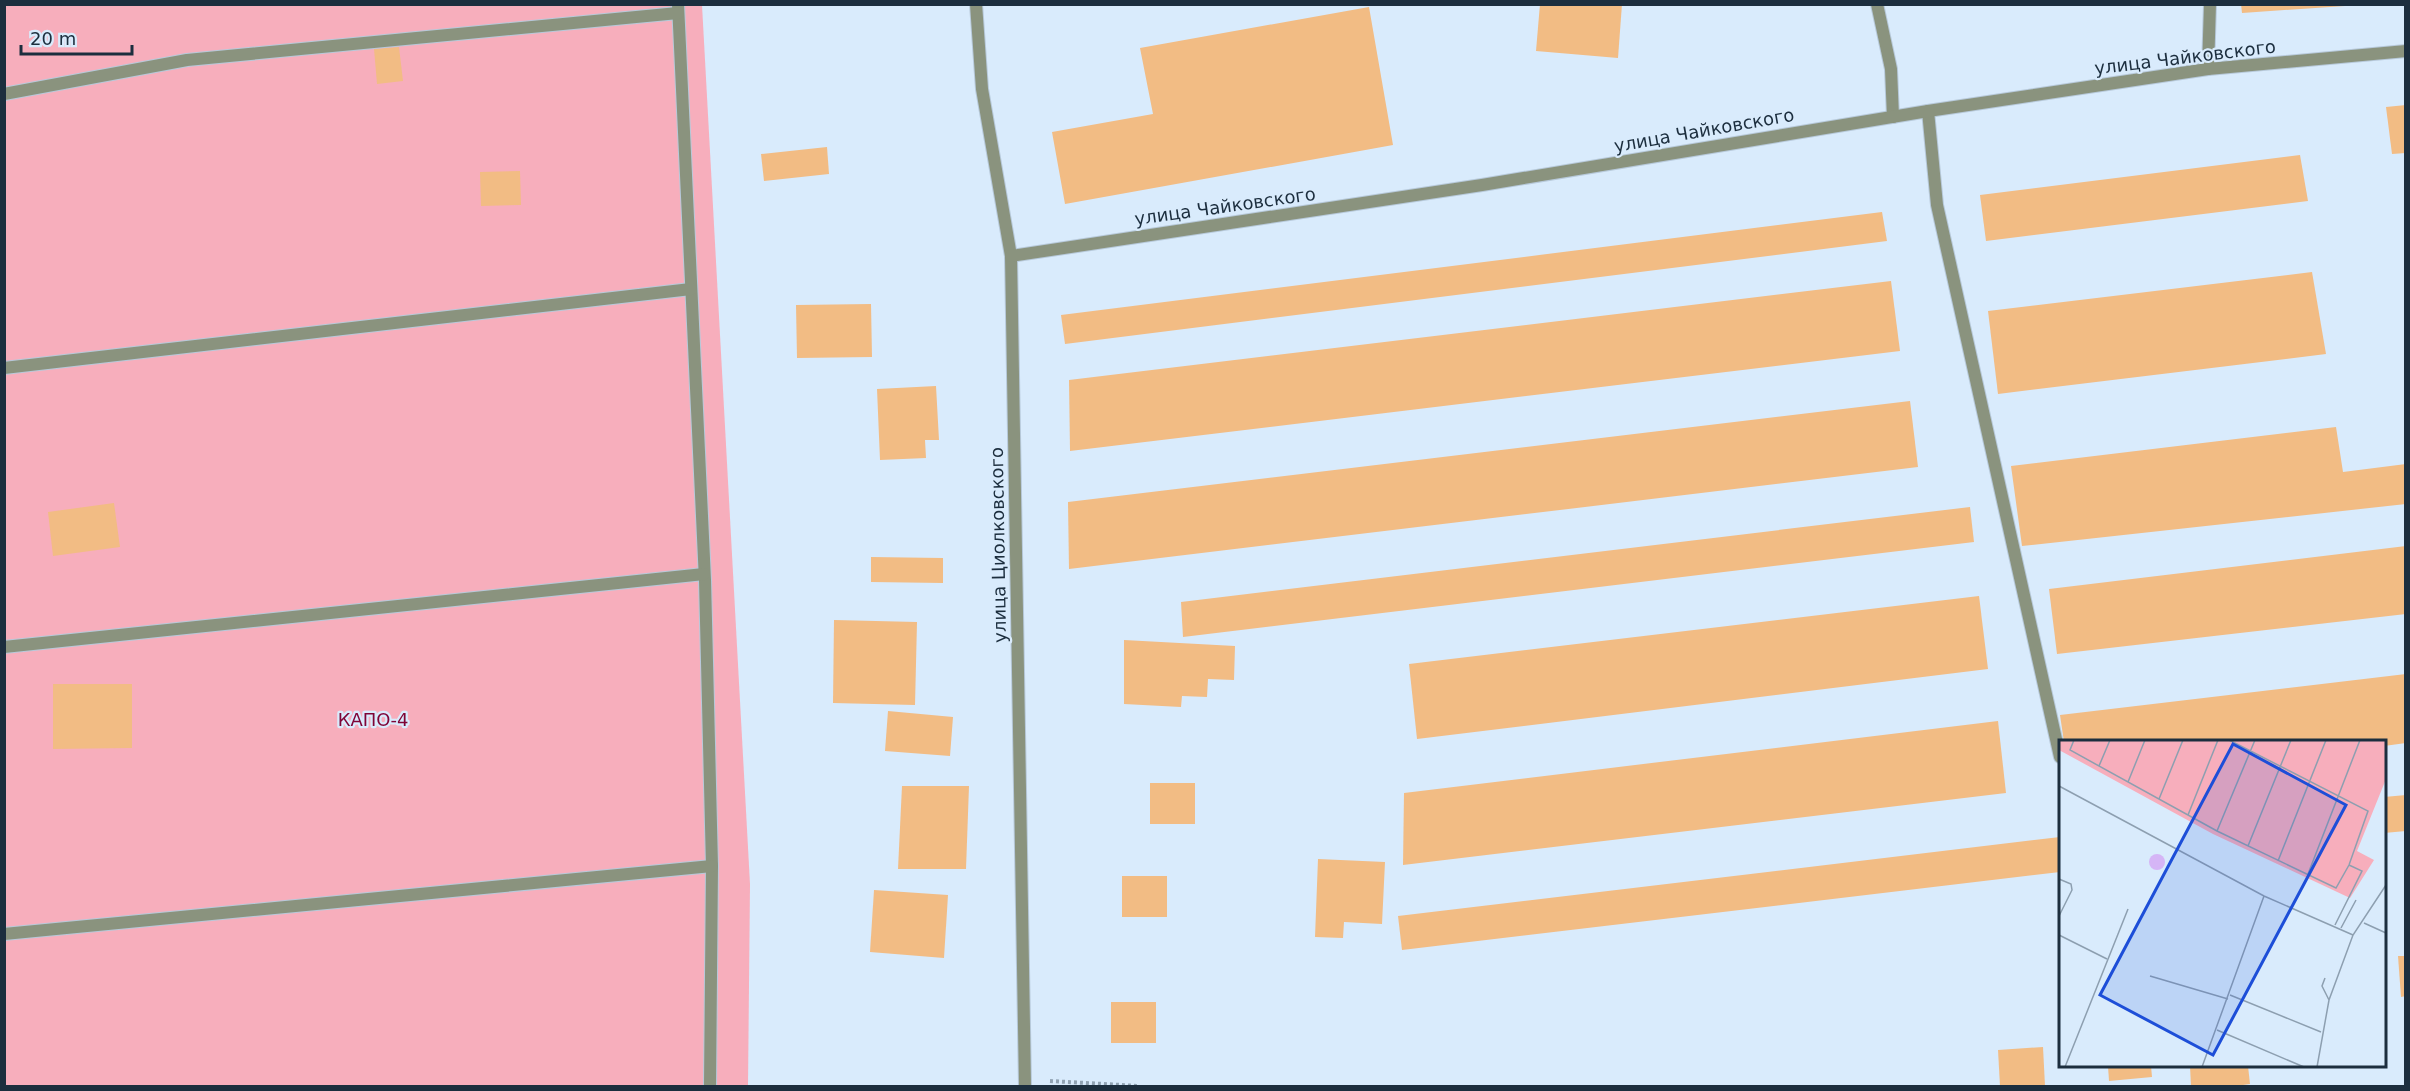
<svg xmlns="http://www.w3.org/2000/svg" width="2410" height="1091" viewBox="0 0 2410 1091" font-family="'DejaVu Sans',sans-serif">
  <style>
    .green { fill: #f7aebc }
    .building { fill: #f2bc84 }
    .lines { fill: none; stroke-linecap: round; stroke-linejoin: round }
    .lane-casing { stroke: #b7c9da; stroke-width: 14 }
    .street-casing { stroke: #b7c9da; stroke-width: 14 }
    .path { stroke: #91a3b3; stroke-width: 4; stroke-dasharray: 3 3; stroke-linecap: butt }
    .lane { stroke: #8a937e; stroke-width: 12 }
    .street { stroke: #8a937e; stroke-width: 12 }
    .labels { text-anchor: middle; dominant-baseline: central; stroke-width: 4.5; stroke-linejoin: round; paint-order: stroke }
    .street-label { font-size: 18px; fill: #1c2e3e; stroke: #d9ebfc }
    .park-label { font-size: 18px; fill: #7f0436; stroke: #d9ebfc }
    .inset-road { fill: none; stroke: #8d9fb0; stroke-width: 1.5 }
    .view { fill: #1d4ed8; fill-opacity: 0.15; stroke: #1d4ed8; stroke-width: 3 }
    .inset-edge { fill: none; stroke: #1c2e3e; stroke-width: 3 }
  </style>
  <rect width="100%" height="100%" fill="#d9ebfc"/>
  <polygon class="green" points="5,5 702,5 750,884 748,1086 5,1086"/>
  <g class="building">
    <polygon points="1540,4 1622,4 1618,58 1536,51"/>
    <polygon points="2241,4 2345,4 2345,6 2242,13"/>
    <polygon points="1369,7 1393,145 1065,204 1052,132 1153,114 1140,48"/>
    <polygon points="399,47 403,81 377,84 374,49"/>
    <polygon points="2406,105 2406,153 2392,154 2386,107"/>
    <polygon points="827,147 829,174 764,181 761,154"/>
    <polygon points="2300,155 2308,201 1986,241 1980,195"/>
    <polygon points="520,171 521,205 481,206 480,172"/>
    <polygon points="1882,212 1887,241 1065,344 1061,315"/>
    <polygon points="2312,272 2326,354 1998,394 1988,311"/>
    <polygon points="1891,281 1900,351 1070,451 1069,380"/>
    <polygon points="871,304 872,357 797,358 796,305"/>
    <polygon points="936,386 939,440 925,440 926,458 880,460 877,389"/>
    <polygon points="1910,401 1918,467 1069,569 1068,502"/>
    <polygon points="2336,427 2343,472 2406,464 2406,504 2022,546 2011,466"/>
    <polygon points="114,503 120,547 53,556 48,512"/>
    <polygon points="1970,507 1974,542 1183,637 1181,602"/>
    <polygon points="2406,546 2406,614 2057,654 2049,589"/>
    <polygon points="871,557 943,558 943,583 871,582"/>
    <polygon points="1979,596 1988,669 1417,739 1409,664"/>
    <polygon points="834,620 917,622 915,705 833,703"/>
    <polygon points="1124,640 1235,646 1234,680 1208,679 1207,697 1182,696 1181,707 1124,704"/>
    <polygon points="2406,674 2406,743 2384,746 2384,742 2064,742 2060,715"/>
    <polygon points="53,684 132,684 132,748 53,749"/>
    <polygon points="888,711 953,717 950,756 885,751"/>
    <polygon points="1998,721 2006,793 1403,865 1404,793"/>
    <rect x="1150" y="783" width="45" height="41"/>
    <polygon points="902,786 969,786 966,869 898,869"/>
    <polygon points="2406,795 2406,831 2384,833 2384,797"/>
    <polygon points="2060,837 2060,872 1402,950 1398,916"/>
    <polygon points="1318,859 1385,862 1382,924 1344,922 1343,938 1315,937"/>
    <rect x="1122" y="876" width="45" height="41"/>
    <polygon points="874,890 948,895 944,958 870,952"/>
    <polygon points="2398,956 2406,956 2406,996 2401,997"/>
    <rect x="1111" y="1002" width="45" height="41"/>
    <polygon points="2043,1047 2045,1086 2000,1086 1998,1050"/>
    <polygon points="2108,1066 2151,1066 2152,1077 2109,1081"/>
    <polygon points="2190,1066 2248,1066 2250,1084 2236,1086 2191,1086"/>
  </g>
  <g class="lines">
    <g class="lane-casing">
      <g id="lane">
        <polyline points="678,4 705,580 712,866 710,1086"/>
        <polyline points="1877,4 1891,69 1893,117"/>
        <polyline points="2208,69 2210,4"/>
        <polyline points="4,94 187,60 678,13"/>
        <polyline points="1928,111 1937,205 2060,757"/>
        <polyline points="4,368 691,289"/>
        <polyline points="4,647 704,574"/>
        <polyline points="4,934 712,866"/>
      </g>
    </g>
    <g class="street-casing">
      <g id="street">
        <polyline points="976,4 982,89 1011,256 1025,1086"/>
        <polyline points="1011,256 1482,185 1928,111 2208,69 2406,51"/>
      </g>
    </g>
    <polyline class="path" points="1050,1081 1139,1086"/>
    <use href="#lane" class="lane"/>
    <use href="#street" class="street"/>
  </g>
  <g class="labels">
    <g class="street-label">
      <text transform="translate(2185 57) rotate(-7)">улица Чайковского</text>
      <text transform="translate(1704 130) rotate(-10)">улица Чайковского</text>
      <text transform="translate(1225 206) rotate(-8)">улица Чайковского</text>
      <text transform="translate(998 545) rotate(-91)">улица Циолковского</text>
    </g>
    <g class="park-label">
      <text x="373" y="719">КАПО-4</text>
    </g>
  </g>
  <g transform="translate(2059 740)">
    <rect width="327" height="327" fill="#d9ebfc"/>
    <path d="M 0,0 L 327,0 L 327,39 L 298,111 L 315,120 L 291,158 L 154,94 L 0,10 Z" fill="#f7aebc"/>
    <path d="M90 122a8 8 0 1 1 16 0a8 8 0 1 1-16 0Z" fill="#d5b5f6"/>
    <path class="inset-road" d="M 15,0 L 11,10 L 158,91 L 277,148 L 290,125 L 309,71 L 170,0M 40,26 L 51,0M 69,42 L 86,0M 0,46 L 205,156 L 294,195M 100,59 L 124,0M 129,75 L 159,0M 158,91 L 196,0M 189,106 L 232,0M 219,121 L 267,0M 249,134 L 301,0M 0,139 L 12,144 L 13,150 L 0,176M 305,183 L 327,193M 276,185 L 303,131 L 290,125M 282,188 L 297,160M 0,195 L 48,219M 91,236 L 169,259M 266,238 L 263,246 L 270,260M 171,255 L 262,292M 158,290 L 245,327M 6,327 L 69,169M 143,327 L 205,156M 258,327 L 270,260 L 294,195 L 327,145"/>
    <path class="view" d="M 174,4 L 287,65 L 154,315 L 41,255 Z"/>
    <rect width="327" height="327" class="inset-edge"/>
  </g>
  <rect width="2410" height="1091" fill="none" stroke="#1c2e3e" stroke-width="12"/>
  <path d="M21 45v9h111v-9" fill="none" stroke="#1c2e3e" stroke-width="3"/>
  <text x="30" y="45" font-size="18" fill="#1c2e3e" stroke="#d9ebfc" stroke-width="4.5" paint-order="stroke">20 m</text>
</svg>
